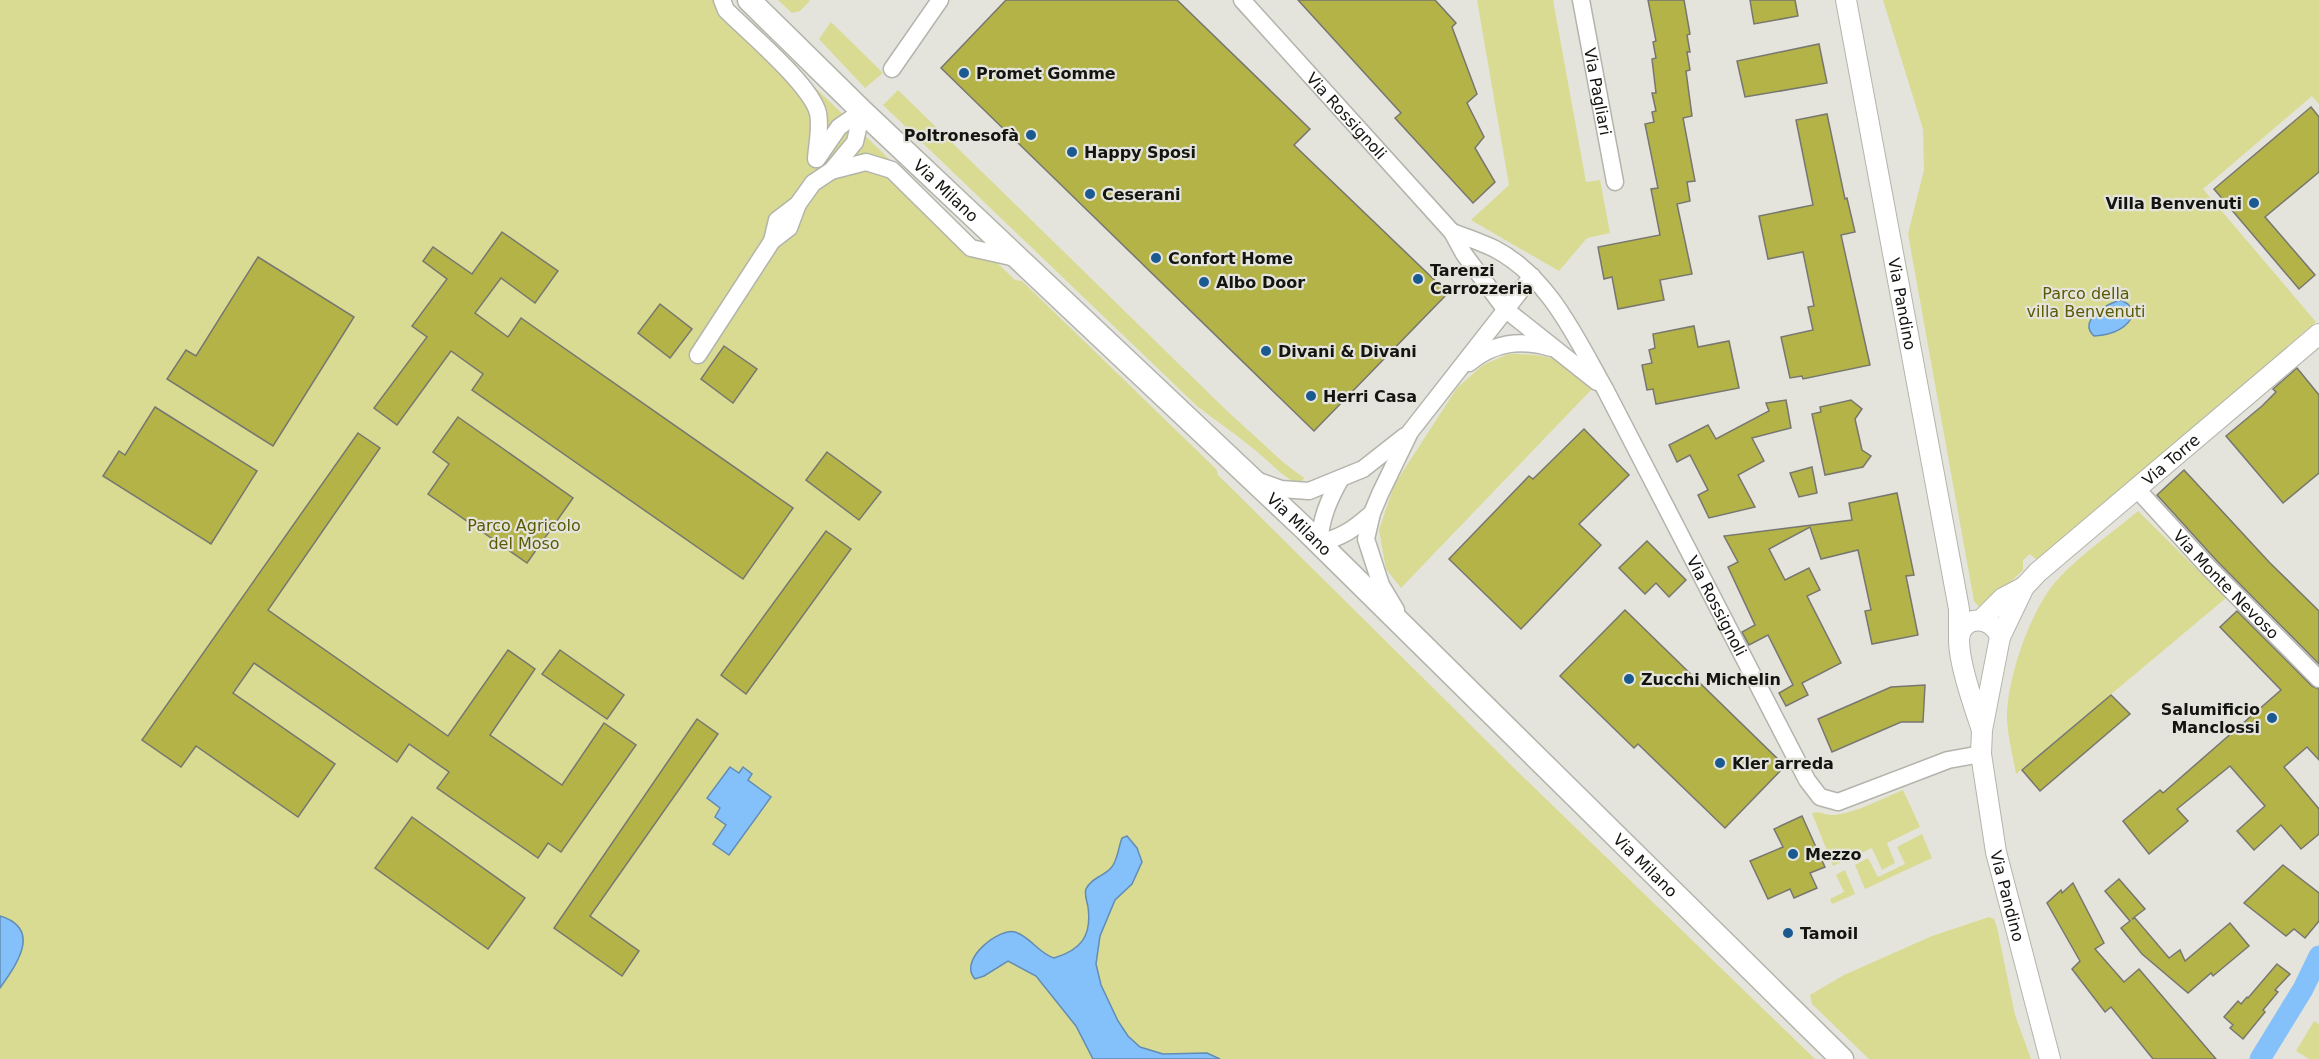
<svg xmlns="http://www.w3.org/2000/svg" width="2319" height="1059" viewBox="0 0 2319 1059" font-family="'DejaVu Sans',sans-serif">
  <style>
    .green { fill: #d9db92 }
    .water { fill: #84c0fa; stroke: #628cb4; stroke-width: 1.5 }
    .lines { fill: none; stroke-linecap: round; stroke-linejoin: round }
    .canal { stroke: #84c0fa; stroke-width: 21 }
    .building { fill: #b3b347; stroke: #777770; stroke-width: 1.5 }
    .minor-casing { stroke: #b3b4ab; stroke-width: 19 }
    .tertiary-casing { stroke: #b3b4ab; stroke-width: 22 }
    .secondary-casing { stroke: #b3b4ab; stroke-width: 25 }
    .minor { stroke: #fff; stroke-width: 16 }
    .tertiary { stroke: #fff; stroke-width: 20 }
    .secondary { stroke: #fff; stroke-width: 22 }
    .poi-dot { fill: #1a5a90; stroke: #e4e4dc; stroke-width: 2 }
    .labels { text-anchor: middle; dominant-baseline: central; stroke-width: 4.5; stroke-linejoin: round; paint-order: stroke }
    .poi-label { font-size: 16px; font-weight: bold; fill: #141411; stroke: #e4e4dc; text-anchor: start }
    .street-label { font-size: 16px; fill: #141411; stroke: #e4e4dc }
    .park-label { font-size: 16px; fill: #5a5904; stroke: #e4e4dc }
  </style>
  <rect width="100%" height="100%" fill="#e4e4dc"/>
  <g class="green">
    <polygon points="0,0 724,0 1015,280 1022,281 1216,469 1218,473 1217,474 1519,773 1815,1059 0,1059"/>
    <polygon points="778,0 808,0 810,1 800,11 792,13"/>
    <polygon points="1477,0 1553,0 1586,182 1600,180 1610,233 1587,238 1559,271 1471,220 1509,185"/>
    <polygon points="1883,0 2319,0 2319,104 2312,96 2203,189 2316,322 2037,560 2030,554 2023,560 2023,570 1985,607 1980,608 1974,601 1908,234 1924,170 1923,129"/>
    <polygon points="831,22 883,73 865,88 819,39"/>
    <path d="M 898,90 L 1224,408 L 1284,463 L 1304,478 L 1300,485 C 1282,477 1270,462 1255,450 C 1236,434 1216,421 1197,406 L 883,105 Z"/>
    <path d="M 1508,354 C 1550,354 1563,358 1592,389 L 1401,588 L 1386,569 L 1379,530 L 1394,485 L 1457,388 L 1483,365 Z"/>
    <path d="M 2138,511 L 2226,598 L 2016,774 C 2013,756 2008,738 2007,720 C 2006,680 2031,608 2058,579 C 2081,554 2112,533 2138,511 Z"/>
    <path d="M 1903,790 L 1920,827 L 1887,843 L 1895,863 L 1882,870 L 1872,848 L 1833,866 L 1812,813 C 1820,810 1826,816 1835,815 C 1858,812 1881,799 1903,790 Z"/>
    <polygon points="1922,834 1932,858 1865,889 1855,865 1868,858 1878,877 1905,864 1897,847"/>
    <polygon points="1845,870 1855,894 1832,904 1830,899 1844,892 1836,875"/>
    <polygon points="1989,917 1994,919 1997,927 2015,1015 2031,1059 1869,1059 1812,1004 1810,995 1844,975 1932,936"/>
    <polygon points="2314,1021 2319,1024 2319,1059 2309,1059 2296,1051"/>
  </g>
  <g class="water">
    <path d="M 2121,300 L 2128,304 L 2134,313 C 2127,330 2111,335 2094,336 C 2077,321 2107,303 2121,300 Z"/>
    <polygon points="730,767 739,773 743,767 752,774 748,780 771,797 729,855 713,844 726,825 715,817 720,808 707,798"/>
    <path d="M 1127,836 L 1137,848 L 1142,862 L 1132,884 L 1115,900 L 1100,936 L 1096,964 L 1101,985 L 1118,1021 L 1128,1036 L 1140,1047 L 1163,1054 L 1207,1053 L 1220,1059 L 1093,1059 L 1076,1026 L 1036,976 L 1008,961 L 984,976 L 975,979 C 957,959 1001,927 1015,932 C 1031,937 1038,953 1054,958 C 1081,950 1092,936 1088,907 C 1087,901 1084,894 1086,889 C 1091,878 1104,876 1111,868 C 1118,860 1118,848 1122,838 Z"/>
    <path d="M 0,916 C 43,929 16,965 0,988 Z"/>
  </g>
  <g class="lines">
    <polyline class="canal" points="2260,1059 2303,989 2319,956"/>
  </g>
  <g class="building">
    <polygon points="1006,0 1177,0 1310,129 1294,145 1448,293 1314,431 941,68"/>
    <polygon points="1298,0 1435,0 1456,23 1452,27 1477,94 1467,103 1484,137 1475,148 1495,182 1473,203 1395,118 1401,113"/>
    <polygon points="1648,0 1684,0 1690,34 1687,35 1690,52 1687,52 1690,70 1686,71 1692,116 1683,118 1695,181 1687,182 1690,201 1677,204 1692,274 1660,280 1664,300 1618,309 1612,277 1604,279 1598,247 1660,235 1651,189 1658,188 1645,124 1654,122 1652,112 1656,111 1652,93 1656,93 1652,59 1656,58 1653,42 1656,41"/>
    <polygon points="1750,0 1795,0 1798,16 1754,24"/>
    <polygon points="1819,44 1827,83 1745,97 1737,61"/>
    <polygon points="2311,107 2319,117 2319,172 2265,217 2315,275 2299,289 2214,189"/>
    <polygon points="1827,114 1845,199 1847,198 1855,232 1841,235 1870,365 1803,379 1802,376 1790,378 1781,337 1813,330 1808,307 1814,306 1803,252 1768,259 1759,216 1813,205 1796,120"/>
    <polygon points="502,232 558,271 535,303 501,278 475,313 508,337 521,318 793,508 743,579 472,390 483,374 451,351 397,425 374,408 427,337 412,326 447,279 423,261 433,247 472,274"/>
    <polygon points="258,257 354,317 273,446 167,379 186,350 196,356"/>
    <polygon points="660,304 692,329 670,358 638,333"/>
    <polygon points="1694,326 1698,347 1729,341 1739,388 1656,404 1653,389 1647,390 1642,365 1652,363 1649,350 1655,348 1653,334"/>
    <polygon points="724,346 757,369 733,403 701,379"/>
    <polygon points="2297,368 2319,395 2319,473 2283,503 2226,436 2262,406 2276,392 2273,389"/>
    <polygon points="1786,400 1791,428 1752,438 1764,461 1738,475 1755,507 1709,518 1698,495 1708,490 1690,455 1677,462 1669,445 1708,425 1716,439 1769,411 1766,403"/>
    <polygon points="1851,400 1862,409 1855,419 1862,450 1871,456 1863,467 1825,475 1812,414 1821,412 1820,407"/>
    <polygon points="155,407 257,471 211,544 103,476 119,451 125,455"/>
    <polygon points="458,417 573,498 527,563 428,494 449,464 433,452"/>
    <polygon points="1584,429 1629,475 1579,524 1601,545 1521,629 1449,559 1529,476 1533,479"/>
    <polygon points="358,433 380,448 268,610 448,736 508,650 535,669 490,735 562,785 604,723 636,745 561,852 548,843 538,858 437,788 449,772 409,744 397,762 254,663 233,693 335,764 298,817 196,746 181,767 142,740"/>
    <polygon points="827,452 881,492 859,520 806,480"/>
    <polygon points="1812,467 1817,493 1799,497 1790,473"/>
    <polygon points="2184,470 2270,563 2319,611 2319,664 2217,561 2157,495"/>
    <polygon points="1897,493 1914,575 1906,576 1918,635 1872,644 1865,611 1871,610 1858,550 1821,559 1810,527 1769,549 1785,580 1809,568 1820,590 1807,596 1841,663 1802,683 1808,695 1786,706 1779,693 1793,685 1768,635 1749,645 1742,632 1755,625 1728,567 1738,562 1724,536 1852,520 1849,503"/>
    <polygon points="826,531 851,549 746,694 721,675"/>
    <polygon points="1647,541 1686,580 1669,597 1656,583 1645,594 1619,568"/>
    <polygon points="1625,610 1785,766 1725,828 1638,744 1634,748 1560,676"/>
    <polygon points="2237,611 2312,686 2319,689 2319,760 2307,747 2284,767 2319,809 2319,834 2301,849 2281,825 2254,850 2237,831 2265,806 2230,766 2177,809 2188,821 2149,854 2123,821 2160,790 2163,793 2281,690 2220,627"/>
    <polygon points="560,650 624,695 607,719 542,674"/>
    <polygon points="1925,685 1923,722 1901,722 1832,752 1818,719 1891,687"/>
    <polygon points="2111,695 2130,714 2040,791 2022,770"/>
    <polygon points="697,719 718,734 590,916 639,951 622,976 554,928"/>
    <polygon points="1802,816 1825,867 1810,873 1817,888 1794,898 1790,889 1768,899 1750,861 1783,847 1774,829"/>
    <polygon points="412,817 525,898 488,949 375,868"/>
    <polygon points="2283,865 2319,893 2319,921 2305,938 2294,929 2286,936 2244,903"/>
    <polygon points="2119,879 2145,909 2132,919 2135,918 2169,958 2180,950 2185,961 2230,923 2249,946 2213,976 2211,973 2188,993 2142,954 2121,928 2130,921 2105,891"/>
    <polygon points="2073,883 2104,943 2095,949 2124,982 2139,969 2216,1059 2153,1059 2111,1007 2105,1012 2072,969 2080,961 2047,903 2061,890 2062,893"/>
    <polygon points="2277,964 2290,974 2275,990 2278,992 2263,1010 2265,1012 2243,1039 2230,1028 2233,1025 2224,1017 2238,1001 2241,1004 2247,997 2248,998"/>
  </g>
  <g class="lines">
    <g class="minor-casing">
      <g id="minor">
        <path d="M 722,0 L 726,10 C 749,33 811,85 818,113 C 821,127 817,145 816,159"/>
        <path id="s1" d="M 1242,0 L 1452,232 L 1464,254 L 1505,309 L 1597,382"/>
        <path id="s2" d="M 1581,0 L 1615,182"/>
        <polyline points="892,69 940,0"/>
        <polyline points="817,159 839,127 862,111"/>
        <polyline points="831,171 866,162 892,170 971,248 1020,259"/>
        <path id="s3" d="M 1452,232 C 1466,237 1481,242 1495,249 C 1549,277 1576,338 1605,389 L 1807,780 L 1820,797 L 1838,802 L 1948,760 L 1981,754"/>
        <polyline points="772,241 777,220 798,204 813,183 831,171 855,142 862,111"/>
        <polyline points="698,355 772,241 789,228 798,204"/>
        <path d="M 1469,363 C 1494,342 1521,339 1551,348"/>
        <polyline points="1256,480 1281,489 1309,491 1363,469 1405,436"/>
        <path d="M 1340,480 C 1328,501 1321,519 1319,543 C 1343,537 1354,529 1372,513"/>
        <path id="s4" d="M 2136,488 L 2209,568 L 2319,679"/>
        <polyline points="1396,610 1381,585 1366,539 1372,513 1380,494 1410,432 1532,276"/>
      </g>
    </g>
    <g class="tertiary-casing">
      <g id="tertiary">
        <path id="s5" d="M 1846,0 L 1959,609 L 1959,640"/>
        <polyline points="1981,620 2003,598 2024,587"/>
        <path id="s6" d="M 2000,637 L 2024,587 L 2038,572 L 2319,334"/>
        <path id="s7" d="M 1982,730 C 1974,706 1959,664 1959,640 C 1960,615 1992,614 2000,637 L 1982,730 L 1981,754 L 1996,852 L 2050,1059"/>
      </g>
    </g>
    <g class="secondary-casing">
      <g id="secondary">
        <path id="s8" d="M 749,0 L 862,111 L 1305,529 L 1842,1059"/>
      </g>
    </g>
    <use href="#minor" class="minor"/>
    <use href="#tertiary" class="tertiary"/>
    <use href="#secondary" class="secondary"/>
  </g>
  <g class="poi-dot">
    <circle cx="964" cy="73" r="6"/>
    <circle cx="1031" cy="135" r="6"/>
    <circle cx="1072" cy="152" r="6"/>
    <circle cx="1090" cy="194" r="6"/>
    <circle cx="2254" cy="203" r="6"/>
    <circle cx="1156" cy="258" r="6"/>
    <circle cx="1418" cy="279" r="6"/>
    <circle cx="1204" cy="282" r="6"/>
    <circle cx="1266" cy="351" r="6"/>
    <circle cx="1311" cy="396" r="6"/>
    <circle cx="1629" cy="679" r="6"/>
    <circle cx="2272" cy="718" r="6"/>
    <circle cx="1720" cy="763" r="6"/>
    <circle cx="1793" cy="854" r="6"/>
    <circle cx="1788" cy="933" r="6"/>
  </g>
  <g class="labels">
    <g class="poi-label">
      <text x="976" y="73">Promet Gomme</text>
      <text x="1019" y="135" text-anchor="end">Poltronesofà</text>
      <text x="1084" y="152">Happy Sposi</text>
      <text x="1102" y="194">Ceserani</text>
      <text x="2242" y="203" text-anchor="end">Villa Benvenuti</text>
      <text x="1168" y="258">Confort Home</text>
      <text x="1430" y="270">Tarenzi<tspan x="1430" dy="18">Carrozzeria</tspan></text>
      <text x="1216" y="282">Albo Door</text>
      <text x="1278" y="351">Divani &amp; Divani</text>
      <text x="1323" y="396">Herri Casa</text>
      <text x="1641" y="679">Zucchi Michelin</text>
      <text x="2260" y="709" text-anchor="end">Salumificio<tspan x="2260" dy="18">Manclossi</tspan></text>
      <text x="1732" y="763">Kler arreda</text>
      <text x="1805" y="854">Mezzo</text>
      <text x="1800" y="933">Tamoil</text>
    </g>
    <g class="street-label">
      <text stroke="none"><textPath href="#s2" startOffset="93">Via Pagliari</textPath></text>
      <text stroke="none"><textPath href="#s1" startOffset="156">Via Rossignoli</textPath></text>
      <text stroke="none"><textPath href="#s8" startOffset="274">Via Milano</textPath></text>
      <text stroke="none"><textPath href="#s5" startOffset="309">Via Pandino</textPath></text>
      <text stroke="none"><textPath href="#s6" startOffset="250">Via Torre</textPath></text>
      <text stroke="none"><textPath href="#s8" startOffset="760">Via Milano</textPath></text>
      <text stroke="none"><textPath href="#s4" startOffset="132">Via Monte Nevoso</textPath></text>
      <text stroke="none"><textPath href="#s3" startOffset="471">Via Rossignoli</textPath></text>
      <text stroke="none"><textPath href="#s8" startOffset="1246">Via Milano</textPath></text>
      <text stroke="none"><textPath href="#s7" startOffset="416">Via Pandino</textPath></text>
    </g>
    <g class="park-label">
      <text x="2086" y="293">Parco della<tspan x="2086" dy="18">villa Benvenuti</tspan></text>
      <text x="524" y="525">Parco Agricolo<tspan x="524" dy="18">del Moso</tspan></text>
    </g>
  </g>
</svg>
